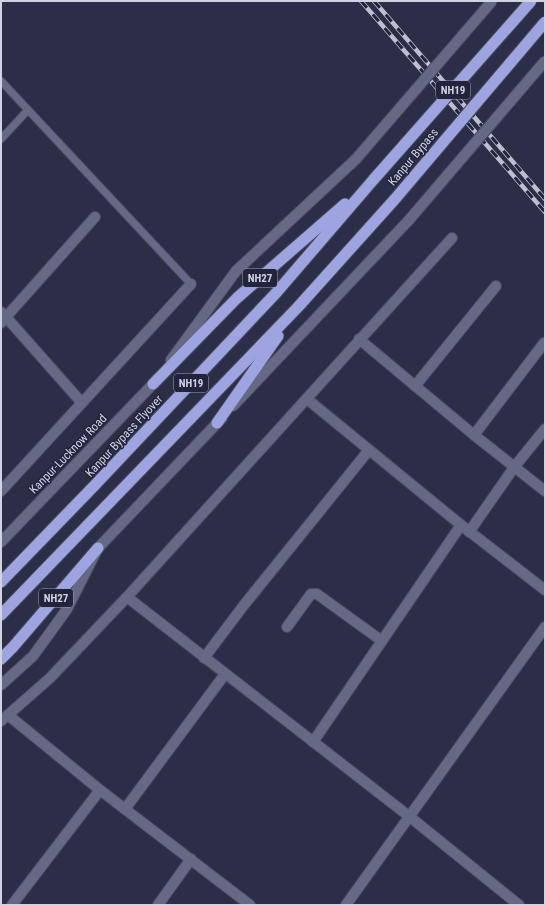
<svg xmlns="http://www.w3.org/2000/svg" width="546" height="906" viewBox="0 0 546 906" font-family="'Roboto Condensed',sans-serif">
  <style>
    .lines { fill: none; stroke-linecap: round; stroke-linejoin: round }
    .service-casing { stroke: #4a4b60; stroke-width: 9 }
    .minor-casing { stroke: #4a4b60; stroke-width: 12 }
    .secondary-casing { stroke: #4a4b60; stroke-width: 12 }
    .trunk-casing { stroke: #4a4b60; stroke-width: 13 }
    .service { stroke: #666986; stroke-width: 7 }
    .minor { stroke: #666986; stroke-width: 10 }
    .secondary { stroke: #666986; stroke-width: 10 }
    .trunk { stroke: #9ea4e0; stroke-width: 11 }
    .rail-casing { stroke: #bdbfd1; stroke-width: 4.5 }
    .rail { stroke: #22243d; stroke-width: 3; stroke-dasharray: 9; stroke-linecap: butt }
    .secondary-bridge-casing { stroke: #4a4b60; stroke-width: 12; stroke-linecap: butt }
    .trunk-bridge-casing { stroke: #4a4b60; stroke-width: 13; stroke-linecap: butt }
    .secondary-bridge { stroke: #666986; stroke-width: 10 }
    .trunk-bridge { stroke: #9ea4e0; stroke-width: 11 }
    .labels { text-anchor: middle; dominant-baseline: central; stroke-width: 3; stroke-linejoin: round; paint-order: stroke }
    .shield { fill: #22243d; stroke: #9c9eb2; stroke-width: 1 }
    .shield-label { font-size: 11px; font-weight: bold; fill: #d1d3e4 }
    .street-label { font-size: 12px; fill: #d1d3e4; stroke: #22243d }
  </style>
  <rect width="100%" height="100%" fill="#2c2e47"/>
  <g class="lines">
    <g class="service-casing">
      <g id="service">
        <polyline points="1,81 191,284"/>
        <polyline points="1,139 28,110"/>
      </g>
    </g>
    <g class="minor-casing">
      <g id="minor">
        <polyline points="1,312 6,317 95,217"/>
        <polyline points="1,323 6,317 82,403"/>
        <polyline points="359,339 474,435 545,491"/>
        <polyline points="415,386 496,286"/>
        <polyline points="307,399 461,525 545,590"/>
        <polyline points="474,435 544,343"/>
        <polyline points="1,491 191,284"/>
        <polyline points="469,532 515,466 545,429"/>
        <polyline points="127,597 410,817 519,905"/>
        <polyline points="287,627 311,594 317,594 382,641"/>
        <polyline points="204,658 244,605 369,450"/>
        <polyline points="8,715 100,790 250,905"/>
        <polyline points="1,721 50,678 127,597 452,238"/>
        <polyline points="313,742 461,525"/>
        <polyline points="125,809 225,674"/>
        <polyline points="12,905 100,790"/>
        <polyline points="158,905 191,859"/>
        <polyline points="346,905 545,627"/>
      </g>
    </g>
    <g class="secondary-casing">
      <g id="secondary">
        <polyline points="171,360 236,271 356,159"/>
        <polyline points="233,406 409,220"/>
        <polyline points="1,542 153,384 158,378"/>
        <polyline points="1,685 33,656 52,630 67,609 98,548 222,418"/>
      </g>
    </g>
    <g class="trunk-casing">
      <g id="trunk">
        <polyline points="153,384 237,298 345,204"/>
        <polyline points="217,423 278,336"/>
        <polyline points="1,582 94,486 276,293 374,179"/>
        <polyline points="1,615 298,307 395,199"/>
        <polyline points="1,659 13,647 98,548"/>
      </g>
    </g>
    <use href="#service" class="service"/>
    <use href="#minor" class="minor"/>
    <use href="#secondary" class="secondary"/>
    <use href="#trunk" class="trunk"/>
    <g class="rail-casing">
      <g id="rail">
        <polyline points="361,1 545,212"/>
        <polyline points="374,1 545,199"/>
      </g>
    </g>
    <use href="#rail" class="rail"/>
    <g class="secondary-bridge-casing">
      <g id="secondary-bridge">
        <polyline points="356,159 492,1"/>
        <polyline points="409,220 545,61"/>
      </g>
    </g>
    <g class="trunk-bridge-casing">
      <g id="trunk-bridge">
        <polyline points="374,179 531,1"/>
        <polyline points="395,199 545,22"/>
      </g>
    </g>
    <use href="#secondary-bridge" class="secondary-bridge"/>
    <use href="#trunk-bridge" class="trunk-bridge"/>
  </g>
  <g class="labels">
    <g class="shield">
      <rect x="436" y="81" width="34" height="18" rx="3"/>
      <rect x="243" y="269" width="34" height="18" rx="3"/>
      <rect x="174" y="374" width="34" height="18" rx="3"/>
      <rect x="39" y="589" width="34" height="18" rx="3"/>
    </g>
    <g class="shield-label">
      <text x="453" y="90">NH19</text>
      <text x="260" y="278">NH27</text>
      <text x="191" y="383">NH19</text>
      <text x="56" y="598">NH27</text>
    </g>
    <g class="street-label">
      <text transform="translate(413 157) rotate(-50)">Kanpur Bypass</text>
      <text transform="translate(124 436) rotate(-47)">Kanpur Bypass Flyover</text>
      <text transform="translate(68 454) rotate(-46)">Kanpur-Lucknow Road</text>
    </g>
  </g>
  <rect width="546" height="906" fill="none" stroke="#d1d3e4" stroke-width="4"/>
</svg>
